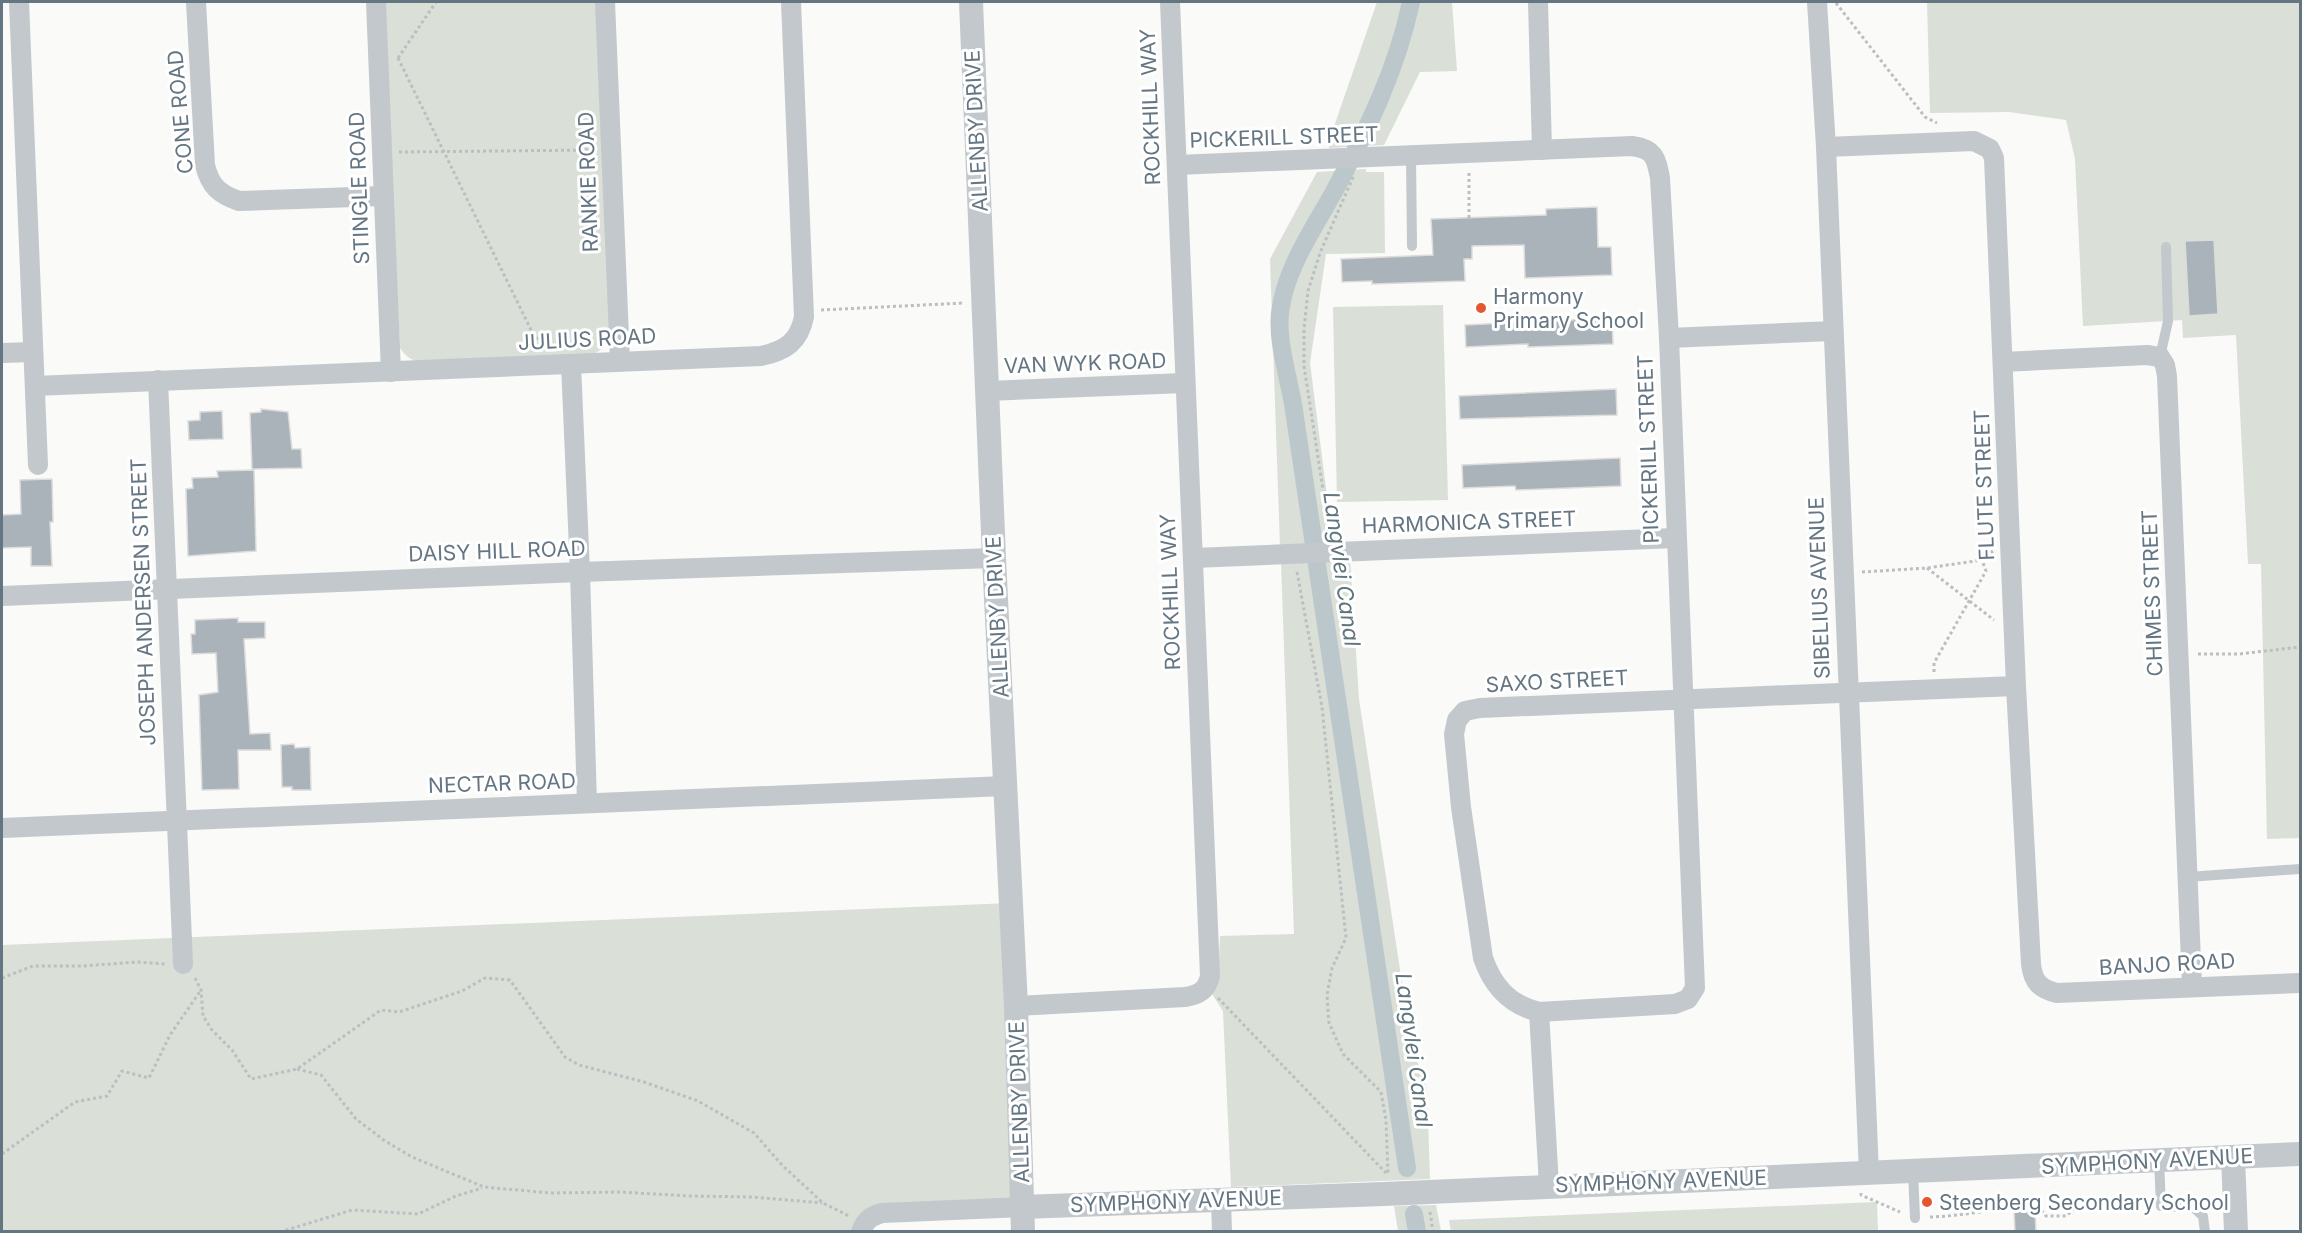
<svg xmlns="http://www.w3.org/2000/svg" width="2302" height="1233" viewBox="0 0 2302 1233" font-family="Inter,sans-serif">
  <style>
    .green { fill: #dadfd7 }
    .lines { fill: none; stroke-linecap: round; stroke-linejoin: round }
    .canal { stroke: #bbc7cb; stroke-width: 18 }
    .building { fill: #aab3b9; stroke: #dcdcda; stroke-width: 1.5 }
    .path { stroke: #bbbfc2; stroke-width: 3; stroke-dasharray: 3 3; stroke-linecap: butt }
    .service { stroke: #c3c8cc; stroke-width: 10 }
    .minor { stroke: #c3c8cc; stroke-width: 20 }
    .tertiary { stroke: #c3c8cc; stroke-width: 24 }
    .poi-dot { fill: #e4572e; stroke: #fff; stroke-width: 2 }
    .labels { text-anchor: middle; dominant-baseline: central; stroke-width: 6; stroke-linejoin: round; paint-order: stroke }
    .street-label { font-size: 21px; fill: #657683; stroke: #fff }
    .poi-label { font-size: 21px; fill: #657683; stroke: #fff; text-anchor: start }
    .water-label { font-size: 22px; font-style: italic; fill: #60757c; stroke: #fff }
  </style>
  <rect width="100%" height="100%" fill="#fafaf8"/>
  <g class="green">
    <path d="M 384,2 L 597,2 L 611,332 C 608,344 603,350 591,355 L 422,363 C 411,360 406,357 400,348 Z"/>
    <polygon points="1377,2 1452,2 1457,71 1420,72 1384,145 1329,148 1329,141"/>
    <polygon points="1927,2 2300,2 2300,838 2267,839 2261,564 2248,564 2236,335 2183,338 2182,320 2083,326 2075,159 2066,120 2009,112 1930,113"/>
    <polygon points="1366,169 1366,172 1384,172 1385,253 1326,254 1310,363 1333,543 1280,546 1270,259 1317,172"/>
    <polygon points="1443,305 1448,500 1337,502 1333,307"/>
    <polygon points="1350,558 1359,699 1409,1029 1408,1035 1427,1089 1430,1179 1231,1187 1223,1011 1212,994 1218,983 1220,936 1294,934 1281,562"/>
    <polygon points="1011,903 1022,1207 882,1213 862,1232 2,1231 2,945"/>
    <polygon points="1877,1202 1878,1231 1451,1232 1449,1220"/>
    <polygon points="1436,1205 1441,1231 1398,1231 1394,1206"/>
  </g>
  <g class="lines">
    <g class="canal">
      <path d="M 1407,1168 L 1293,404 C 1288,375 1277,342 1280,313 C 1285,268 1315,227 1336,188 C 1368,128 1397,69 1411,2"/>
      <polyline points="1414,1214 1417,1232"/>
    </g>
  </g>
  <g class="building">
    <polygon points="1597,207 1598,247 1611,247 1612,275 1525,278 1524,245 1472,246 1472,259 1464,259 1465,281 1372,284 1372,281 1342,282 1341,259 1433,255 1431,219 1546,215 1546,209"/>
    <polygon points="2214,240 2218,314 2189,316 2185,241"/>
    <polygon points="1612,318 1613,344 1528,347 1528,344 1466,347 1465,325"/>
    <polygon points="1616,389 1617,415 1460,419 1459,396"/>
    <polygon points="261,409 288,412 292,449 301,449 302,468 252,469 250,413 261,412"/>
    <polygon points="222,411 223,439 189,440 188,421 200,420 200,412"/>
    <polygon points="1620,458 1621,486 1516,490 1515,486 1463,488 1462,465"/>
    <polygon points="254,470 256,551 188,556 186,489 193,488 192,478 218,477 217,471"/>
    <polygon points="52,479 53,522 50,522 52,566 31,566 31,547 2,548 2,515 21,514 20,480"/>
    <polygon points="238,618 238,622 265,622 265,638 244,639 250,734 270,733 271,750 238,750 239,789 202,790 199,695 218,692 216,653 192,654 191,634 195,634 195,620"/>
    <polygon points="294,744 295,748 310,747 311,790 292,790 292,787 282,787 281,745"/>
    <polygon points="2035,1210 2036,1232 2015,1232 2014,1211"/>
  </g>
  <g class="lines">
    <g class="path">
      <polyline points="1836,3 1925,117 1937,123"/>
      <polyline points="398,58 534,336 548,346"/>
      <polyline points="398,58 436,2"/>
      <polyline points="399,152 593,150"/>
      <polyline points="1469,218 1469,170"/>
      <polyline points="821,310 964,303"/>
      <polyline points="1330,535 1304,366 1304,329 1308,291 1320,253 1354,175"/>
      <polyline points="1927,568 1994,620"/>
      <polyline points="1297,572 1322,707 1346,938 1332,968 1327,995 1329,1023 1343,1054 1381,1092 1386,1120 1388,1175"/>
      <polyline points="1862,572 1927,568 1982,560 1993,551"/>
      <polyline points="2198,654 2239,654 2300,647"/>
      <polyline points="1934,672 1934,663 1986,571 1982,560"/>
      <polyline points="2,978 33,966 83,966 137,962 165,964"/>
      <polyline points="195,978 201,990 203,1016 212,1030 232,1050 251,1079 297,1069 381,1010 399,1012 462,991 485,978 510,980 565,1057 579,1065 644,1082 698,1101 754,1133 783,1166 823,1203 849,1216"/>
      <polyline points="1218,998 1386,1173"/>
      <polyline points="297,1069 321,1075 356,1119 385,1141 412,1157 484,1187 551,1193 620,1192 689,1196 753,1197 822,1203"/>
      <polyline points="2,1154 75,1102 107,1096 122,1071 149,1078 170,1035 201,990"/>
      <polyline points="1861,1193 1861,1195 1900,1212"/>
      <polyline points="1430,1212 1433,1232"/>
      <path d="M 1930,1217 C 1966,1216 2001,1207 2038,1206 L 2046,1216 L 2066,1216 L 2074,1209"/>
      <polyline points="280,1232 352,1210 418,1214 456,1196 482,1188"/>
    </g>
    <g class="service">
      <polyline points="1411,155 1412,246"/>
      <polyline points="2160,357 2168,321 2166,247"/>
      <polyline points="2188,877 2300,869"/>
      <polyline points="2159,1160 2161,1206 2193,1207 2203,1216 2205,1232"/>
      <polyline points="1913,1171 1915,1218"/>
    </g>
    <g class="minor">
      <polyline points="19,2 38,465"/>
      <path d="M 196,2 L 205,165 C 210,186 219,194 239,201 L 384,196"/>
      <polyline points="376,2 391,372"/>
      <polyline points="605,2 620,361"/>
      <polyline points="1538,2 1542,150"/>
      <polyline points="1817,2 1826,147 1869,1173"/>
      <path d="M 1826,147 L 1974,141 L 1990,149 L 1994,158 L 2016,686 L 2031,964 C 2033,982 2040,989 2057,993 L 2300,983"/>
      <path d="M 1177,165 L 1632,146 C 1654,149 1656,157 1660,178 L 1669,338 L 1695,988 L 1688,999 L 1675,1004 L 1539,1012 C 1510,1005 1493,987 1483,958 L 1461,807 L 1454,734 L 1457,720 L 1465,711 L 1480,708 C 1659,700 1837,693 2016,686"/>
      <polyline points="1669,338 1833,331"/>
      <polyline points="2,353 33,352"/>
      <polyline points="2003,362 2147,355 2160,357 2165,365 2167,376 2192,986"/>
      <polyline points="571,364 580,572 587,803"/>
      <polyline points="158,380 183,964"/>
      <path d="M 35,386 L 761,356 C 785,351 799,342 804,317 L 791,2"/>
      <polyline points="988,391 1184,383"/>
      <polyline points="1194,558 1675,538"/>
      <polyline points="2,596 580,572 994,558"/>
      <polyline points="2,828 1005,786"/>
      <path d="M 1016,1006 L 1185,997 C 1199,995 1207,990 1210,976 L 1170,2"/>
      <polyline points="1539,1012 1549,1186"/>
      <polyline points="1221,1200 1222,1232"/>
      <path d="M 861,1232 C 865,1220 871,1216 882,1213 L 1022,1207"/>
    </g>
    <g class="tertiary">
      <polyline points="971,2 994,558 1016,1006 1023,1232"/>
      <polyline points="2233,1157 2236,1232"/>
      <polyline points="1022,1207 1384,1194 2300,1154"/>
    </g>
  </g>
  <g class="poi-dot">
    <circle cx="1481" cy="308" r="6"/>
    <circle cx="1927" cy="1202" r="6"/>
  </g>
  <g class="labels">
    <g class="street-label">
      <text transform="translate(1150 107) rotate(-92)">ROCKHILL WAY</text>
      <text transform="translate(180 112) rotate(-95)">CONE ROAD</text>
      <text transform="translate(976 131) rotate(-93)">ALLENBY DRIVE</text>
      <text transform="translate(1284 137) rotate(-2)">PICKERILL STREET</text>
      <text transform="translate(588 182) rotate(-92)">RANKIE ROAD</text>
      <text transform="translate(359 188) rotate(-92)">STINGLE ROAD</text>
      <text transform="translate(587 339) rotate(-3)">JULIUS ROAD</text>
      <text transform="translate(1085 363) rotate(-2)">VAN WYK ROAD</text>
      <text transform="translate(1648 449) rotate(-92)">PICKERILL STREET</text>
      <text transform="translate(1984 485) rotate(-92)">FLUTE STREET</text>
      <text transform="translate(1469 522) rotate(-2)">HARMONICA STREET</text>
      <text transform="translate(497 551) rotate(-2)">DAISY HILL ROAD</text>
      <text transform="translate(1819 588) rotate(-92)">SIBELIUS AVENUE</text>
      <text transform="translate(1170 592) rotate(-92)">ROCKHILL WAY</text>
      <text transform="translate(2152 593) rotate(-92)">CHIMES STREET</text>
      <text transform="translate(143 602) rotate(-92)">JOSEPH ANDERSEN STREET</text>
      <text transform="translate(997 617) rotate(-93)">ALLENBY DRIVE</text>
      <text transform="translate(1557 681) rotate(-3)">SAXO STREET</text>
      <text transform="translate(502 783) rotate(-2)">NECTAR ROAD</text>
      <text transform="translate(2167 964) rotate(-3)">BANJO ROAD</text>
      <text transform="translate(1019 1102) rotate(-92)">ALLENBY DRIVE</text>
      <text transform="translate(2147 1161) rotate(-3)">SYMPHONY AVENUE</text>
      <text transform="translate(1661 1181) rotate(-2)">SYMPHONY AVENUE</text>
      <text transform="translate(1176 1201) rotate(-2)">SYMPHONY AVENUE</text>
    </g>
    <g class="poi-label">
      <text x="1493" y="296">Harmony<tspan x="1493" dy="24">Primary School</tspan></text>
      <text x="1939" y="1202">Steenberg Secondary School</text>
    </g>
    <g class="water-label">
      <text transform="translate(1342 569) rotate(82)">Langvlei Canal</text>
      <text transform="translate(1414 1050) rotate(82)">Langvlei Canal</text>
    </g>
  </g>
  <rect width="2302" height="1233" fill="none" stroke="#657683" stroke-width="6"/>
</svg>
